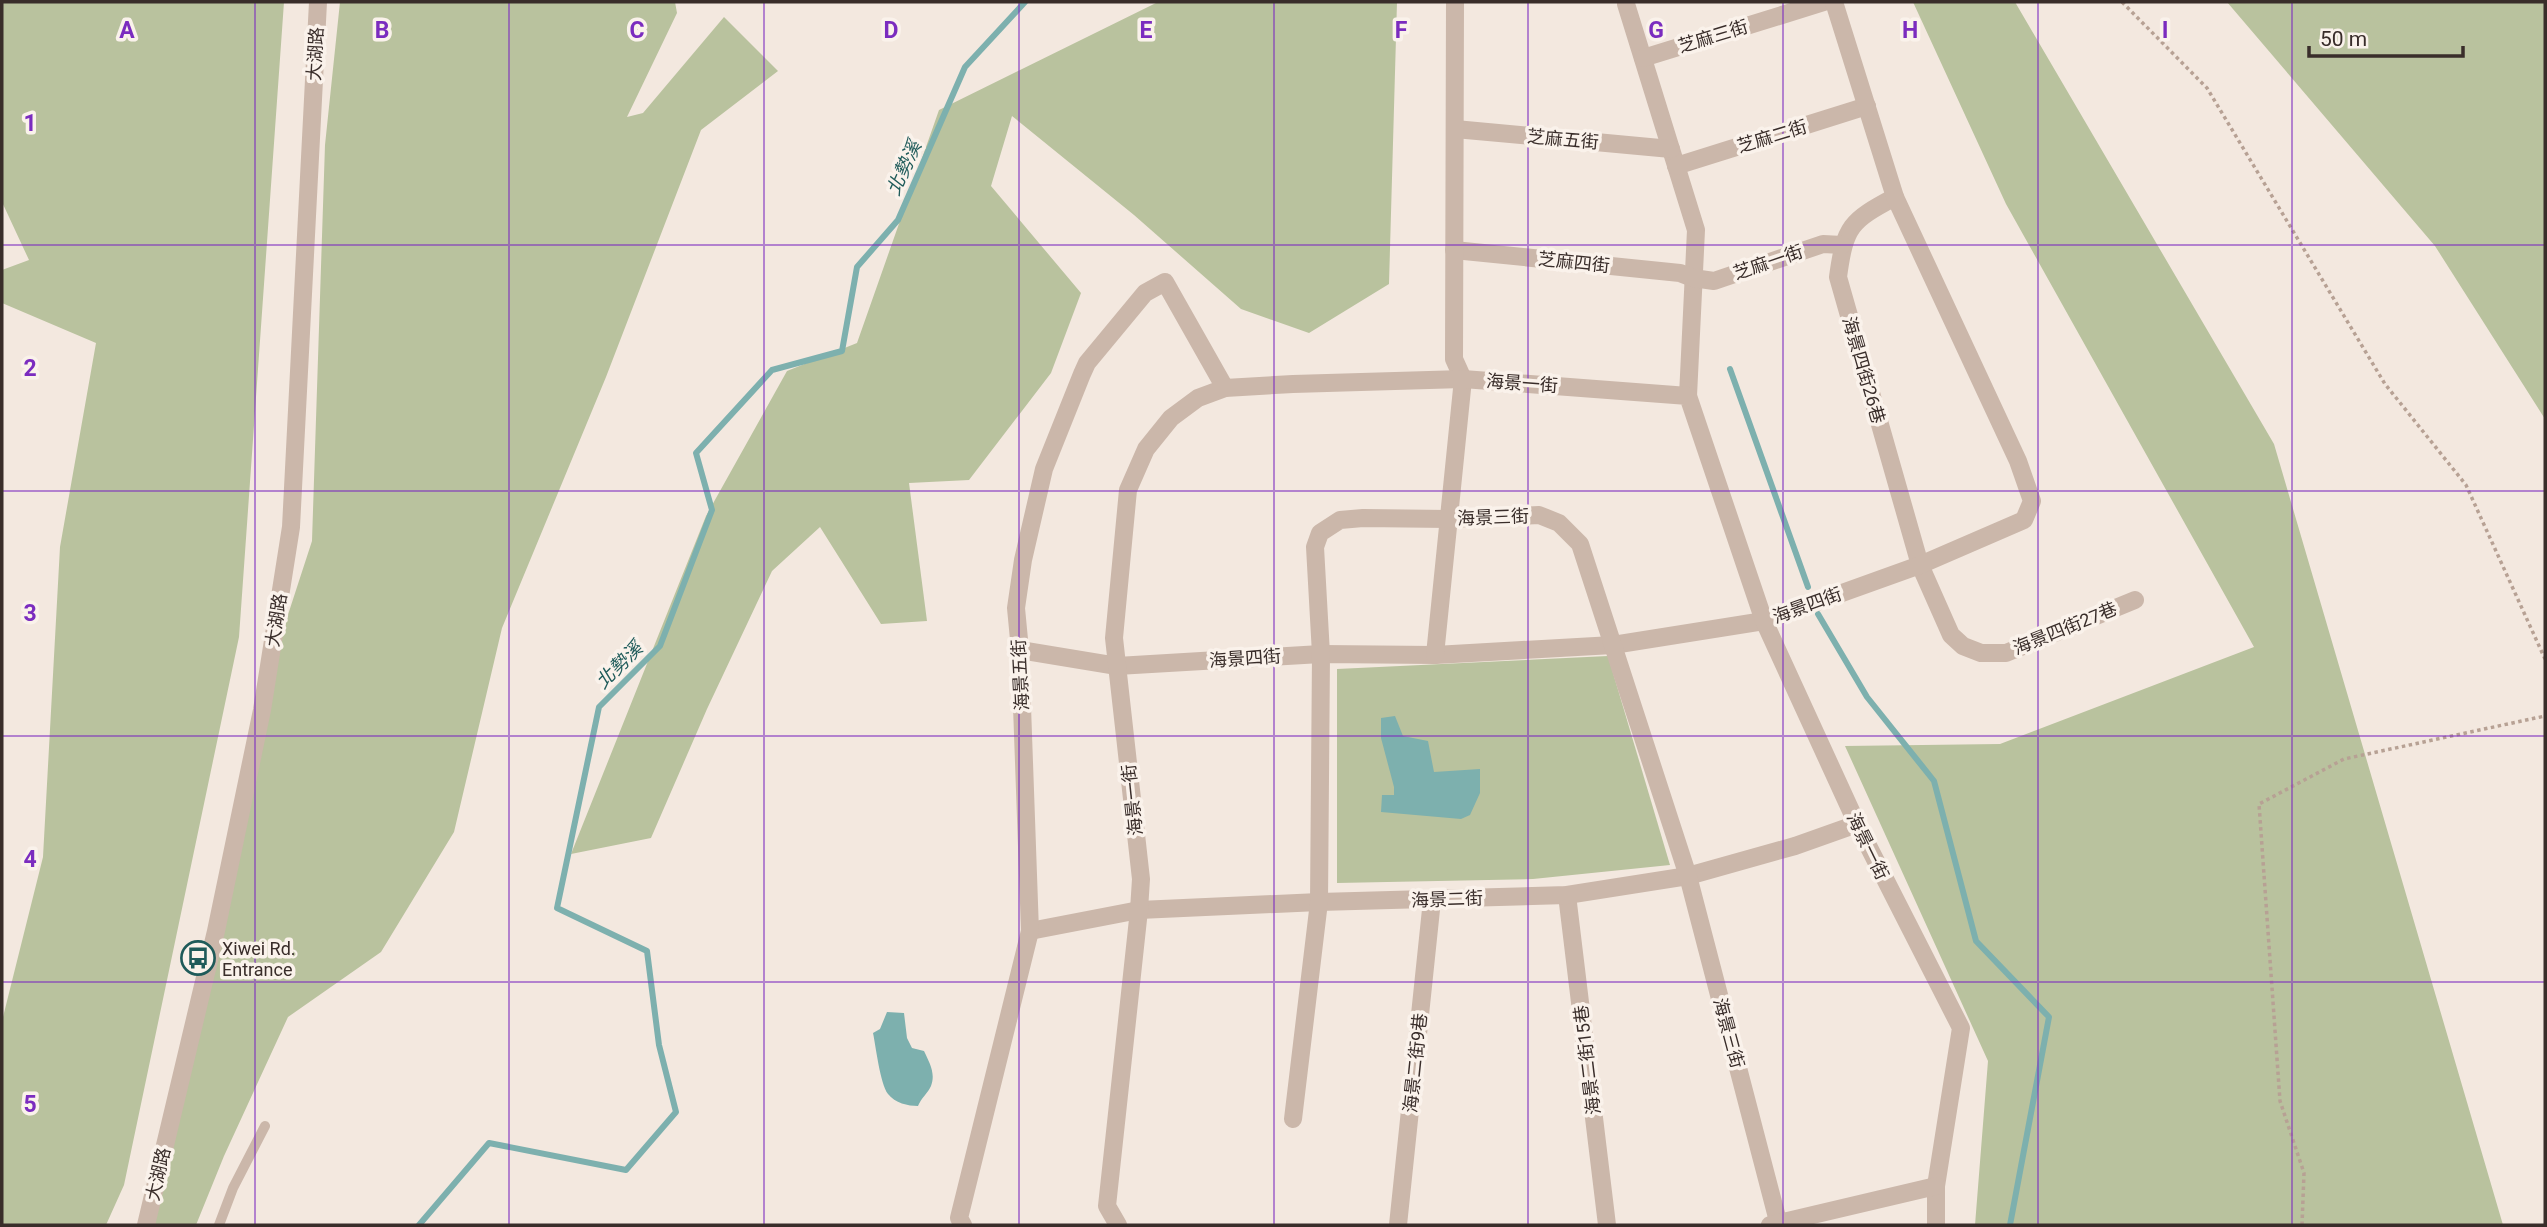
<svg xmlns="http://www.w3.org/2000/svg" width="2547" height="1227" viewBox="0 0 2547 1227" font-family="Roboto,'Noto Sans TC',sans-serif">
  <style>
    .green { fill: #b9c29e }
    .water { fill: #7db0ae }
    .lines { fill: none; stroke-linecap: round; stroke-linejoin: round }
    .stream { stroke: #7db0ae; stroke-width: 6 }
    .path { stroke: #b7a194; stroke-width: 3.5; stroke-dasharray: 3.5 3.5; stroke-linecap: butt }
    .service { stroke: #cbb7aa; stroke-width: 10 }
    .minor { stroke: #cbb7aa; stroke-width: 18 }
    .tertiary { stroke: #cbb7aa; stroke-width: 18 }
    .grid { fill: none; stroke: #7b2cbf; stroke-width: 2; stroke-opacity: 0.55 }
    .labels { text-anchor: middle; dominant-baseline: central; stroke-width: 7; stroke-linejoin: round; paint-order: stroke }
    .street-label { font-size: 18px; fill: #392d2a; stroke: #faf2eb }
    .poi-label { font-size: 18px; fill: #392d2a; stroke: #faf2eb; text-anchor: start }
    .water-label { font-size: 19px; font-style: italic; fill: #1f5b5a; stroke: #faf2eb }
    .grid-label { font-size: 23px; text-anchor: middle; font-weight: bold; fill: #7b2cbf; stroke: #faf2eb; stroke-width: 7; stroke-linejoin: round; paint-order: stroke }
  </style>
  <rect width="100%" height="100%" fill="#f3e8df"/>
  <g class="green">
    <polygon points="2,2 284,2 239,637 124,1185 106,1225 2,1225 2,1021 43,857 60,547 96,343 2,303 2,270 29,260 2,202"/>
    <polygon points="340,2 675,2 677,13 627,117 643,113 724,17 778,71 701,130 606,377 502,628 454,832 381,952 288,1017 224,1156 196,1225 154,1225 283,630 312,541 325,145"/>
    <polygon points="1158,2 1397,2 1389,284 1309,333 1241,309 1134,215 1012,116 991,186 1081,293 1051,373 969,480 909,483 927,621 881,624 820,527 772,571 707,709 651,838 571,854 706,516 787,371 857,343 939,110"/>
    <polygon points="1913,2 2015,2 2274,444 2503,1225 1975,1225 1988,1061 1845,746 2000,744 2254,647 2006,204"/>
    <polygon points="2227,2 2545,2 2545,419 2435,246"/>
    <polygon points="1608,656 1670,865 1533,879 1337,883 1337,669"/>
  </g>
  <g class="water">
    <polygon points="1395,716 1403,736 1428,741 1434,772 1480,769 1480,793 1470,815 1461,819 1381,812 1382,795 1394,795 1394,787 1381,738 1381,718"/>
    <path d="M 887,1012 L 904,1013 L 907,1038 L 912,1048 L 924,1051 C 929,1062 936,1073 931,1086 C 928,1093 921,1098 918,1106 C 908,1106 895,1103 888,1094 C 880,1083 876,1047 873,1033 L 880,1029 Z"/>
  </g>
  <g class="lines">
    <g class="stream">
      <polyline points="1730,369 1808,587"/>
      <polyline points="1818,614 1867,697 1934,781 1976,941 2049,1017 2010,1225"/>
      <polyline points="419,1225 489,1143 626,1170 676,1112 659,1045 647,951 557,908 599,707 660,646 712,510 696,453 772,370 842,351 857,267 898,220 965,67 1025,2"/>
    </g>
    <g class="path">
      <polyline points="2122,2 2207,88 2385,384 2466,485 2545,659"/>
      <polyline points="2302,1225 2304,1173 2280,1101 2259,804 2344,759 2545,716"/>
    </g>
    <polyline class="service" points="219,1225 233,1188 265,1126"/>
    <g class="minor">
      <polyline points="1626,4 1696,230 1688,396"/>
      <polyline points="1643,58 1824,2"/>
      <polyline points="1455,129 1671,149"/>
      <polyline points="1676,166 1867,106"/>
      <path d="M 1895,197 C 1850,221 1845,226 1838,277 L 1920,565 L 1951,635 L 1963,646 L 1981,653 L 2006,653 L 2135,600"/>
      <polyline points="1454,250 1680,273 1693,278 1714,281 1823,244 1842,245"/>
      <polyline points="1020,650 1117,666 1321,654 1435,655 1613,645 1764,621 1920,565 2024,520 2032,501 2018,461 1895,197 1834,2"/>
      <polyline points="1435,655 1463,379 1454,359 1455,2"/>
      <polyline points="1567,895 1607,1225"/>
      <polyline points="1030,931 1139,910 1319,902 1567,895 1688,876 1795,846 1857,824"/>
      <polyline points="1293,1119 1319,902 1321,654 1315,547 1320,533 1340,520 1363,518 1448,519 1539,515 1559,523 1580,544 1688,876 1779,1225"/>
      <polyline points="963,1225 959,1218 1030,931 1020,650 1016,608 1023,560 1044,469 1082,374 1087,363 1145,293 1165,282 1225,388"/>
      <polyline points="1118,1225 1107,1206 1139,910 1141,879 1114,638 1128,490 1146,449 1171,418 1198,398 1225,388 1293,384 1463,379 1688,396 1764,621 1857,824 1961,1028 1936,1186 1936,1225"/>
      <polyline points="1398,1225 1432,900"/>
      <polyline points="1770,1225 1936,1186"/>
    </g>
    <polyline class="tertiary" points="146,1225 216,931 262,710 291,527 318,2"/>
  </g>
  <path class="grid" d="M 255,2 L 255,1225M 509,2 L 509,1225M 764,2 L 764,1225M 1019,2 L 1019,1225M 1274,2 L 1274,1225M 1528,2 L 1528,1225M 1783,2 L 1783,1225M 2038,2 L 2038,1225M 2292,2 L 2292,1225M 2,245 L 2545,245M 2,491 L 2545,491M 2,736 L 2545,736M 2,982 L 2545,982"/>
  <defs>
    <g id="bus-ring" transform="scale(1.75)"><circle r="9.5" fill="#faf2eb" stroke="#1f5b5a" stroke-width="1.5"/><path d="M-5-6H5V4H4V6H2V4H-2V6H-4V4H-5ZM-3.5-4V0h7V-4ZM-3.5 1.2v1.5H-2V1.2ZM2 1.2v1.5H3.5V1.2Z" fill="#1f5b5a"/></g>
  </defs>
  <g fill-rule="evenodd">
    <use href="#bus-ring" x="198" y="958"/>
  </g>
  <g class="labels">
    <g class="street-label">
      <text transform="translate(1713 36) rotate(-17)">芝麻三街</text>
      <text transform="translate(315 54) rotate(-87)">大湖路</text>
      <text transform="translate(1772 136) rotate(-17)">芝麻二街</text>
      <text transform="translate(1563 139) rotate(5)">芝麻五街</text>
      <text transform="translate(1574 262) rotate(6)">芝麻四街</text>
      <text transform="translate(1768 262) rotate(-19)">芝麻一街</text>
      <text transform="translate(1864 370) rotate(74)">海景四街26巷</text>
      <text transform="translate(1522 383) rotate(4)">海景一街</text>
      <text transform="translate(1493 517) rotate(-2)">海景三街</text>
      <text transform="translate(1807 605) rotate(-20)">海景四街</text>
      <text transform="translate(276 620) rotate(-81)">大湖路</text>
      <text transform="translate(2065 628) rotate(-22)">海景四街27巷</text>
      <text transform="translate(1245 658) rotate(-4)">海景四街</text>
      <text transform="translate(1020 675) rotate(-93)">海景五街</text>
      <text transform="translate(1132 800) rotate(-96)">海景一街</text>
      <text transform="translate(1868 846) rotate(64)">海景一街</text>
      <text transform="translate(1447 899) rotate(-2)">海景二街</text>
      <text transform="translate(1729 1033) rotate(75)">海景三街</text>
      <text transform="translate(1587 1060) rotate(-97)">海景二街15巷</text>
      <text transform="translate(1415 1063) rotate(-84)">海景二街9巷</text>
      <text transform="translate(158 1174) rotate(-77)">大湖路</text>
    </g>
    <g class="poi-label">
      <text x="222" y="948">Xiwei Rd.<tspan x="222" dy="21">Entrance</tspan></text>
    </g>
    <g class="water-label">
      <text transform="translate(904 168) rotate(-66)">北勢溪</text>
      <text transform="translate(619 665) rotate(-45)">北勢溪</text>
    </g>
  </g>
  <g class="grid-label">
    <text x="127" y="38">A</text>
    <text x="382" y="38">B</text>
    <text x="637" y="38">C</text>
    <text x="891" y="38">D</text>
    <text x="1146" y="38">E</text>
    <text x="1401" y="38">F</text>
    <text x="1656" y="38">G</text>
    <text x="1910" y="38">H</text>
    <text x="2165" y="38">I</text>
    <text x="30" y="131">1</text>
    <text x="30" y="376">2</text>
    <text x="30" y="621">3</text>
    <text x="30" y="867">4</text>
    <text x="30" y="1112">5</text>
  </g>
  <rect width="2547" height="1227" fill="none" stroke="#392d2a" stroke-width="7"/>
  <path d="M2309 46v10h154v-10" fill="none" stroke="#392d2a" stroke-width="3.5"/>
  <text x="2320" y="46" font-size="21" fill="#392d2a" stroke="#faf2eb" stroke-width="5" paint-order="stroke">50 m</text>
</svg>
